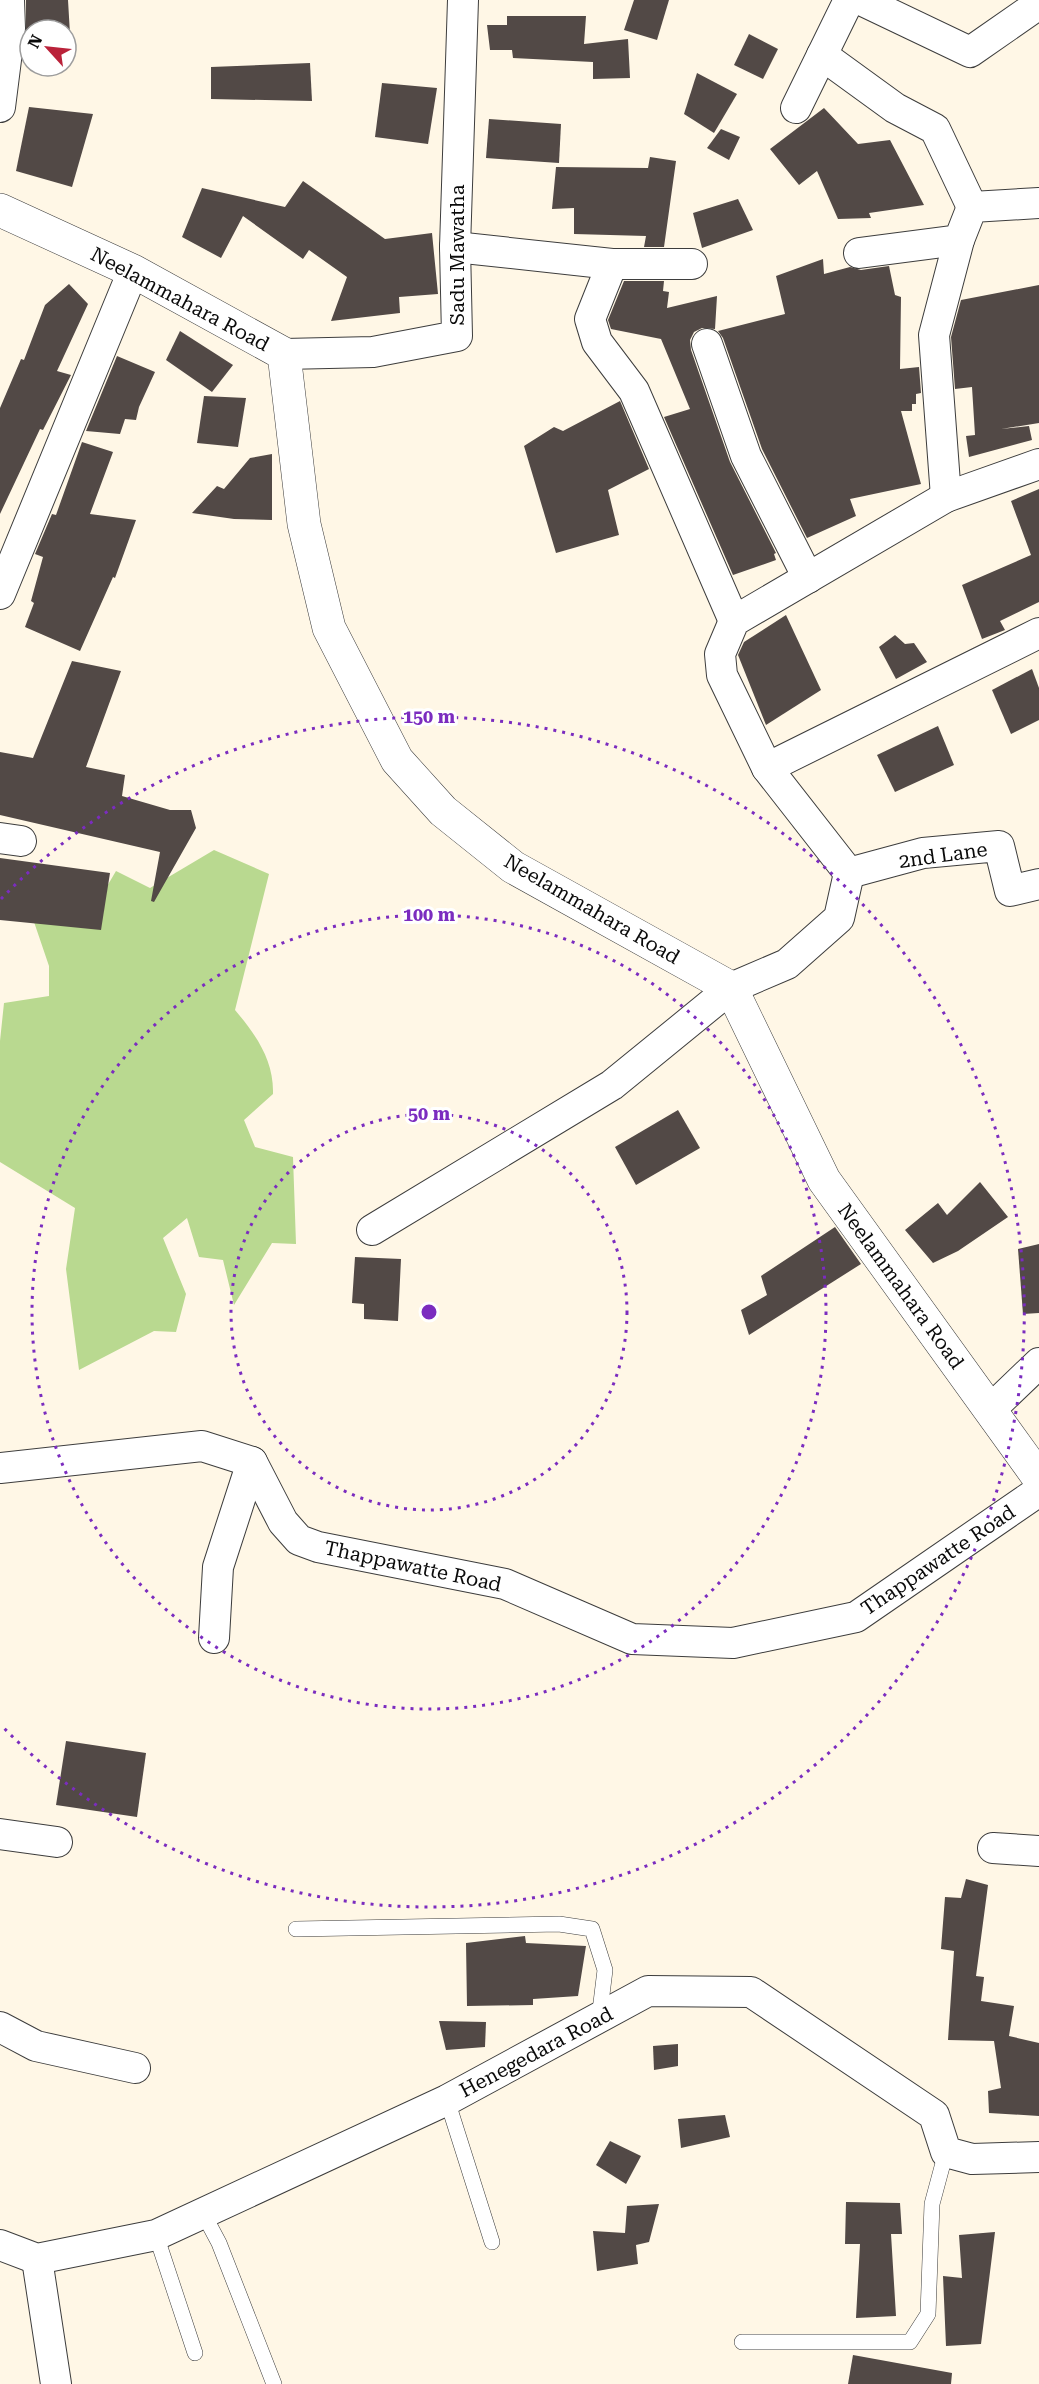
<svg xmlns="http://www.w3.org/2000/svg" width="1039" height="2384" viewBox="0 0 1039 2384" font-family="'Roboto Serif',serif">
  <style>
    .forest { fill: #b9d990 }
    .building { fill: #524946 }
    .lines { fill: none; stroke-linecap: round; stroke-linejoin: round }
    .service-casing { stroke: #3d3d3d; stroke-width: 16 }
    .minor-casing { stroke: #3d3d3d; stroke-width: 32 }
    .tertiary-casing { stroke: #3d3d3d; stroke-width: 34 }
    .service { stroke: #fff; stroke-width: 15 }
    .minor { stroke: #fff; stroke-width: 30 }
    .tertiary { stroke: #fff; stroke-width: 33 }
    .ring { fill: none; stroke: #7b2cbf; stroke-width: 3; stroke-dasharray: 3 6 }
    .labels { text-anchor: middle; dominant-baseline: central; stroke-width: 6; stroke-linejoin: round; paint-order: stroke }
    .street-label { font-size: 20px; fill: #0a0a0a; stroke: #fff }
    .centre { fill: #7b2cbf; stroke: #fff; stroke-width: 3 }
    .ring-label { font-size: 18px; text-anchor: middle; font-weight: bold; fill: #7b2cbf; stroke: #fff; stroke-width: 6; stroke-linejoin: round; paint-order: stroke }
  </style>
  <rect width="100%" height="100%" fill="#fff7e6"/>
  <path class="forest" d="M 214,850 L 269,874 L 235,1010 C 256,1035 274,1060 273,1094 L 244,1120 L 255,1147 L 293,1157 L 296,1244 L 272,1243 L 234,1305 L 223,1260 L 199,1257 L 187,1218 L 163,1238 L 186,1294 L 176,1332 L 154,1331 L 79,1370 L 66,1269 L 75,1208 L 0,1162 L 0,1041 L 4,1003 L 49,996 L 49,966 L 33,919 L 86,922 L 116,871 L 150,888 Z"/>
  <g class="building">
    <polygon points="26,0 68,0 70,34 66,34 66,30 30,30 30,37 26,37"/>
    <polygon points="634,0 669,0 657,40 624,30"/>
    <polygon points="507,16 586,16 584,44 628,39 630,78 593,79 593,62 513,58 512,50 490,50 487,25 507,25"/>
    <polygon points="749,34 778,49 763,79 734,65"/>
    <polygon points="310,63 312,101 211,99 211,67"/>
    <polygon points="697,73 737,94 714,133 684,114"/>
    <polygon points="382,83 437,88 428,144 375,137"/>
    <polygon points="29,107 93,114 72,187 16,171"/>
    <polygon points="824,108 858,144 890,140 924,205 869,213 871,218 838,219 817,171 799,185 770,149"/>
    <polygon points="489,119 561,124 559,163 486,158"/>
    <polygon points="721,129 740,137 729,160 707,148"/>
    <polygon points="650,157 676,161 664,247 644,247 646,236 574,234 574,208 552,209 556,167 648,168"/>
    <polygon points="303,181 385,239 432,233 438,294 399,297 400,313 331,321 347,277 309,250 303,259 243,216 221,258 182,237 202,188 285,207"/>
    <polygon points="738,199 753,230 702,248 693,213"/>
    <polygon points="823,259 824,274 850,267 861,270 889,266 895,295 901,297 900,369 919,367 921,393 916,394 916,404 912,404 912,411 901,411 921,484 850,499 856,516 807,538 762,449 723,338 718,331 785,314 776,276"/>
    <polygon points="624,281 664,281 663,291 669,292 667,308 717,296 715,329 702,328 694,332 690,340 691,350 730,462 776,553 774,554 776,560 733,575 664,417 690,409 661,339 611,329 608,320"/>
    <polygon points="69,284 88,304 57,371 71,375 43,430 40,429 0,514 0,408 21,359 24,360 45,305"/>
    <polygon points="1039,285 1039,423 1001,429 1029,426 1032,440 969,457 966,436 975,435 972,387 955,389 951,337 961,300"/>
    <polygon points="180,331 233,365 212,392 166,360"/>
    <polygon points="117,356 155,372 139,407 136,420 125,419 120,434 86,431"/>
    <polygon points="204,396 246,398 238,447 197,443"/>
    <polygon points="620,401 649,469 608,490 619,535 556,553 524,446 554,427 563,431"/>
    <polygon points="82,442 113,452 90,514 136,520 115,578 113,577 80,651 25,627 34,603 31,601 43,557 35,554 52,514 56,515"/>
    <polygon points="272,454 272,520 234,519 192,513 217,486 224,489 250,458"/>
    <polygon points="1039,489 1039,602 1000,621 1005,630 982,639 962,585 1031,555 1011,501"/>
    <polygon points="786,615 821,690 766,725 738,655 744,642"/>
    <polygon points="895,635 905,644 914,643 927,662 896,679 879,647"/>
    <polygon points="72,661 121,671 86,767 125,775 122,796 170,810 191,810 196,828 154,902 151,901 160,852 0,815 0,752 33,758"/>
    <polygon points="1032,669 1039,688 1039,720 1011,734 992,690"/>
    <polygon points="938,726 954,765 895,792 877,755"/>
    <polygon points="0,858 110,873 101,930 0,920"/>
    <polygon points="678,1110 700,1148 636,1185 615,1147"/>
    <polygon points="980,1182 1008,1217 958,1251 933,1263 905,1230 938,1203 947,1215"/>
    <polygon points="835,1227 861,1264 749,1335 741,1310 767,1295 761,1276"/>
    <polygon points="1039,1244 1039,1313 1023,1314 1018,1249"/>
    <polygon points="355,1257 401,1259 398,1321 364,1319 364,1304 352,1303"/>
    <polygon points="66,1741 146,1753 137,1817 56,1805"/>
    <polygon points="966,1879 988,1885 976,1976 984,1977 981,2001 1014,2006 1009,2036 1039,2043 1039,2116 989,2113 988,2091 1001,2088 994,2041 948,2040 954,1951 941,1949 945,1897 961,1898"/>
    <polygon points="525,1936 526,1943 586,1946 578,1996 533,1999 533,2005 467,2006 466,1943"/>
    <polygon points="439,2021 486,2022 485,2047 446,2050"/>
    <polygon points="678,2044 678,2066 654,2070 653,2046"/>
    <polygon points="725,2115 730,2137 681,2148 678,2119"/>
    <polygon points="610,2141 641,2156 626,2184 596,2165"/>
    <polygon points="846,2202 900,2203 902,2234 891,2234 896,2316 856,2318 860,2244 845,2244"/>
    <polygon points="659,2204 649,2242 636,2245 638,2264 597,2271 593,2231 625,2233 627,2206"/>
    <polygon points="995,2232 981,2344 946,2346 943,2276 962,2278 959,2235"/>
    <polygon points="853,2355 952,2373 951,2384 848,2384"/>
  </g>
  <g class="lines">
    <g class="service-casing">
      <g id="service">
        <polyline points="296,1929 559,1924 592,1929 605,1970 599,2019"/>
        <polyline points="447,2100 492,2242"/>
        <polyline points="203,2213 219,2243 274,2384"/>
        <polyline points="156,2235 195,2353"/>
        <polyline points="742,2342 910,2342 928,2314 932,2204 946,2152"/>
      </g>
    </g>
    <g class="minor-casing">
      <g id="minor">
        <polyline points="861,0 970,52 1039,4"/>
        <polyline points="822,55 895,108 935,129 972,207"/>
        <polyline points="0,107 10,28 9,0"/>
        <polyline points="796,108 849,0"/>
        <polyline points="455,247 612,264 692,264"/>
        <polyline points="859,253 959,240 972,207 1039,203"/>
        <polyline points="612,264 590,319 597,342 634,391 734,621"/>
        <polyline points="707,344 746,456 808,578"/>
        <polyline points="284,354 373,352 457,336 455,247 463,0"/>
        <polyline points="946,497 934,335 959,240"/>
        <polyline points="0,594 133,271"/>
        <polyline points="767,768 1039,633"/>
        <polyline points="0,838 21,841"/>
        <polyline points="849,873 923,853 999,846 1010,891 1039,884"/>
        <polyline points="372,1230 612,1085 731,988 787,964 839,918 849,873 767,768 722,675 720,654 734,621 946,497 1039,464"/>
        <polyline points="991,1409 1039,1363"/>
        <polyline points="0,1468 202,1446 252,1462 283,1522 299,1540 318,1547 505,1584 632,1639 733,1643 856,1617 1039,1491"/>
        <polyline points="214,1638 218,1567 252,1462"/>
        <polyline points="0,1834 57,1842"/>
        <polyline points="993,1848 1039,1851"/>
        <polyline points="0,2027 36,2046 135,2068"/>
        <polyline points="0,2245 37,2259 156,2235 447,2100 648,1991 751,1992 934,2115 946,2152 972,2159 1039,2157"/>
        <polyline points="37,2259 56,2384"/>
      </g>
    </g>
    <g class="tertiary-casing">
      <polyline id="tertiary" points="0,210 133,271 284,354 304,524 329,628 397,760 443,811 513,867 731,988 824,1180 1039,1478"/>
    </g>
    <use href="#service" class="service"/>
    <use href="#minor" class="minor"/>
    <use href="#tertiary" class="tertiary"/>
  </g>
  <g class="ring">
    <circle cx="429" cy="1312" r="198"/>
    <circle cx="429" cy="1312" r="397"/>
    <path d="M1 899A595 595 0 1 1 1 1725"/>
  </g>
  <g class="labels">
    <g class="street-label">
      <text transform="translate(457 255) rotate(-90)">Sadu Mawatha</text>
      <text transform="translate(180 299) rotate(28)">Neelammahara Road</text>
      <text transform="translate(943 855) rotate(-8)">2nd Lane</text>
      <text transform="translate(592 909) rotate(30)">Neelammahara Road</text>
      <text transform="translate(901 1286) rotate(54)">Neelammahara Road</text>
      <text transform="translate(938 1560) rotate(-34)">Thappawatte Road</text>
      <text transform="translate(413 1566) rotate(12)">Thappawatte Road</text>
      <text transform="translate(536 2052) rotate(-28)">Henegedara Road</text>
    </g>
  </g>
  <circle cx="429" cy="1312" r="9" class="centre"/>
  <g class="ring-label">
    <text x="429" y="723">150 m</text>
    <text x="429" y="921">100 m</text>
    <text x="429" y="1120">50 m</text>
  </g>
  <g transform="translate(48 48) rotate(297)"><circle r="28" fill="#ffffff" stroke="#9d9d9d" stroke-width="1.5"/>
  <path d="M0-4.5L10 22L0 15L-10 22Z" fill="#ba223a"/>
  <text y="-9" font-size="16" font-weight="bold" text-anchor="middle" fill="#0a0a0a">N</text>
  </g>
</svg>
